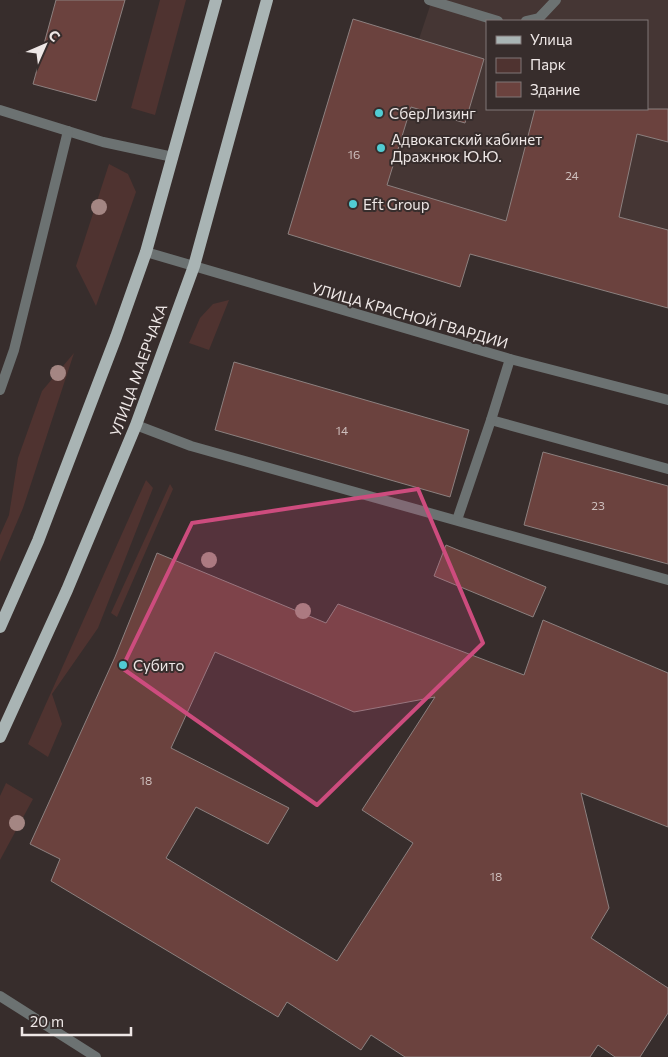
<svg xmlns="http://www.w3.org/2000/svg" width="668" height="1057" viewBox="0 0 668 1057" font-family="Commissioner,sans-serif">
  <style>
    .built { fill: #453634; fill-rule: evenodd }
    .green { fill: #4f3330 }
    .building { fill: #6b423e; stroke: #8c807f; fill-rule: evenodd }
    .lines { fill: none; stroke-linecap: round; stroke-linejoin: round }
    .lane { stroke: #6c7272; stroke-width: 10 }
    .street { stroke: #6c7272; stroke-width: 10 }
    .primary { stroke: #a9b4b4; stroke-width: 12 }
    .tree { fill: #a48683 }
    .marked { fill: #cd4c7e; fill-opacity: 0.2; stroke: #cd4c7e; stroke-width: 4; stroke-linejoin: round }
    .poi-dot { fill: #51ccd3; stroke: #372d2c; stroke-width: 2 }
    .labels { text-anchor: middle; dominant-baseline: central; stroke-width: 4; stroke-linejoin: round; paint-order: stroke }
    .number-label { font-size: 12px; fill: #cdbebc }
    .poi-label { font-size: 15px; fill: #eee7e6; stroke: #372d2c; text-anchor: start }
    .street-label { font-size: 15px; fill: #eee7e6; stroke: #372d2c }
  </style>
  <rect width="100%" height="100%" fill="#372d2c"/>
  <path class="built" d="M 432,0 L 668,0 L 668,308 L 470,254 L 460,287 L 288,234 L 353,19 L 419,39 ZM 487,21 L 647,21 L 647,109 L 487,109 Z"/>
  <g class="green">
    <polygon points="160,0 186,0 155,115 131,108"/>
    <polygon points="109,164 128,174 136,192 96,306 76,266"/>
    <polygon points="229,300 209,350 189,343 200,318 213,304"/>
    <polygon points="74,353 23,508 0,562 0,535 9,515 18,458 42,391"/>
    <polygon points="146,480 153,488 98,628 52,694 62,724 48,757 28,744"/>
    <polygon points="170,484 173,489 117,617 111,613"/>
    <polygon points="6,783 33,799 0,860 0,796"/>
  </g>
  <g class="building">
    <polygon points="56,0 125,0 96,101 33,84"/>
    <polygon points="353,19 484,59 465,123 411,107 387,185 506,221 535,109 668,109 668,142 637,134 619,217 668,230 668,308 470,254 460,287 288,234"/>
    <polygon points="234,362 469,430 450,497 215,430"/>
    <polygon points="543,452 668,486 668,564 524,525"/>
    <polygon points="446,545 546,587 533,617 434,576"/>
    <path d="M 157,553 L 326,623 L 338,604 L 524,675 L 543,620 L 668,673 L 668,827 L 581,793 L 609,908 L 591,938 L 668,988 L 668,1013 L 640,1057 L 615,1057 L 598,1045 L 590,1057 L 405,1057 L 371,1035 L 361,1050 L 287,1002 L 278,1017 L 51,881 L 60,859 L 30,844 L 115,657 ZM 215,652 L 354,712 L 435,697 L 362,810 L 413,843 L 337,961 L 166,858 L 196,807 L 268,844 L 289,808 L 171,748 Z"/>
  </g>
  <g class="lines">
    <g class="lane">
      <polyline points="429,0 498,21"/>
      <polyline points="526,21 539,18 556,0"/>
      <polyline points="0,110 103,142 173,157"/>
      <polyline points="0,390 14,350 68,131"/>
      <polyline points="491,420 668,469"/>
      <polyline points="136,425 191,446 668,580"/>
      <polyline points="457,520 491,420 510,359"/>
    </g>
    <g class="street">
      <polyline points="146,252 510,359 668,400"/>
      <polyline points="0,996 96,1057"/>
    </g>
    <g class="primary">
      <polyline points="0,627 38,541 116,337 146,252 216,0"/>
      <polyline points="0,737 67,590 136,425 194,266 267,0"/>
    </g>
  </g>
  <g class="tree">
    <circle cx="99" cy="207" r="8"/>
    <circle cx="58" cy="373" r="8"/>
    <circle cx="209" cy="560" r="8"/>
    <circle cx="303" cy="611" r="8"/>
    <circle cx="17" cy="823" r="8"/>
  </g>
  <path class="marked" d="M 418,489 L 483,643 L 317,805 L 122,668 L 192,523 Z"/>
  <g class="poi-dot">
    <circle cx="379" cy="113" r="5"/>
    <circle cx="381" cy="148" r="5"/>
    <circle cx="353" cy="204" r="5"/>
    <circle cx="123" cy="665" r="5"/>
  </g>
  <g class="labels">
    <g class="number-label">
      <text x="354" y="154">16</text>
      <text x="572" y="175">24</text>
      <text x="342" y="430">14</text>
      <text x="598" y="505">23</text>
      <text x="146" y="780">18</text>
      <text x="496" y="876">18</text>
    </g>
    <g class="poi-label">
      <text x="389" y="113">СберЛизинг</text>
      <text x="391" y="139">Адвокатский кабинет<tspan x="391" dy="17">Дражнюк Ю.Ю.</tspan></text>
      <text x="363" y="204">Eft Group</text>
      <text x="133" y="665">Субито</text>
    </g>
    <g class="street-label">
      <text transform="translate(410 315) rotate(16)">УЛИЦА КРАСНОЙ ГВАРДИИ</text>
      <text transform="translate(138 370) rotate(-70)">УЛИЦА МАЕРЧАКА</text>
    </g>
  </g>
  <rect x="486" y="20" width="162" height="90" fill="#372d2c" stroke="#807776"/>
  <rect x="496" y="36" width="25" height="8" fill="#a9b4b4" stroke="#807776"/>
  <text x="530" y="45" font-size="15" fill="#eee7e6">Улица</text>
  <rect x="496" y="58" width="25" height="15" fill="#4f3330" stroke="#807776"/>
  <text x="530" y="70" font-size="15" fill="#eee7e6">Парк</text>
  <rect x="496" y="82" width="25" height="15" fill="#6b423e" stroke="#807776"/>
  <text x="530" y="95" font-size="15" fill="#eee7e6">Здание</text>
  <g transform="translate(45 45) rotate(45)" stroke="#372d2c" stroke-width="4" paint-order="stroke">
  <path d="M0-4L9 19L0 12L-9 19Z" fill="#eee7e6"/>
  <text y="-8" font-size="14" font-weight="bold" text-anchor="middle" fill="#eee7e6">С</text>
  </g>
  <path d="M22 1027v8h109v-8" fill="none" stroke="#eee7e6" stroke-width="2.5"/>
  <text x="30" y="1027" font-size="15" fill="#eee7e6" stroke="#372d2c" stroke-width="4" paint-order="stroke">20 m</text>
</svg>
